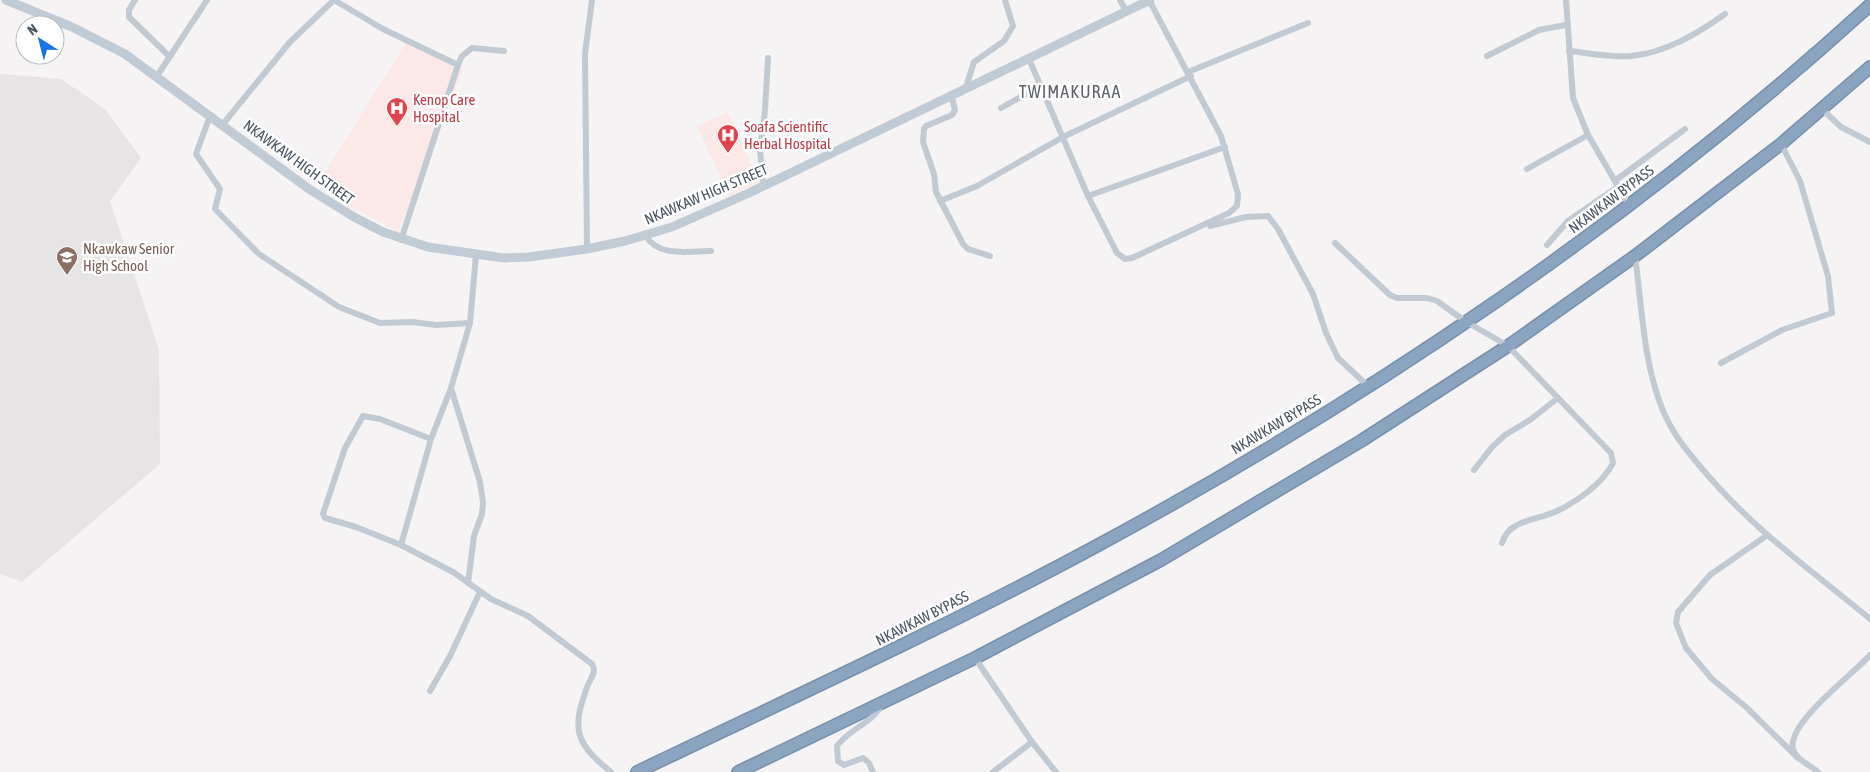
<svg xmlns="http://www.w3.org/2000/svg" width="1870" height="772" viewBox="0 0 1870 772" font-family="'Asap Condensed',sans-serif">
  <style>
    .education { fill: #e6e4e5 }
    .medical { fill: #fce8e6 }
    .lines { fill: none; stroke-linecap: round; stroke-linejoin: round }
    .highway-casing { stroke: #7690ad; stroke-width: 14 }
    .street { stroke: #c1cad2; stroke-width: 6 }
    .secondary { stroke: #c1cbd6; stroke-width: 9 }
    .highway { stroke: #8ba5c1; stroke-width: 11 }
    .labels { text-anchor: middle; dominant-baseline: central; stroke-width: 5; stroke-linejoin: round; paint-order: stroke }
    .health-label { font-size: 15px; fill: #be3a42; stroke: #fff; text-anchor: start }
    .street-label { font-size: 15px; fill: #4a5661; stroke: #fff }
    .education-label { font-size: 15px; fill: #785e54; stroke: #fff; text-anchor: start }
    .quarter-label { font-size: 18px; letter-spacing: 1px; fill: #5f6368; stroke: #fff }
  </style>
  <rect width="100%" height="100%" fill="#f5f3f3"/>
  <polygon class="education" points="0,74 61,79 105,109 141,158 110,201 159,350 160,464 22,582 0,574"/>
  <g class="medical">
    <polygon points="406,43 463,70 398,232 351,206 318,184"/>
    <polygon points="728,112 759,182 729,196 697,126"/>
  </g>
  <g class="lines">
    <g class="highway-casing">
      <g id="highway">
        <path d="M 637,772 C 789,699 942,629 1091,549 C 1368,400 1638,217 1870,5"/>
        <polyline points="738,772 975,658 1161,560 1361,441 1508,346 1635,256 1781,144 1870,67"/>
      </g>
    </g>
    <g class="street">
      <polyline points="135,0 129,10 129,17 169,56"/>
      <polyline points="334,0 383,29 458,65"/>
      <polyline points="1120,0 1126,11"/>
      <polyline points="1566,0 1573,98 1588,135 1629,205"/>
      <path d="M 1569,51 C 1589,53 1611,58 1631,56 C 1665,53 1697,34 1725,14"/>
      <polyline points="1487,56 1539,30 1566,25"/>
      <polyline points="1029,59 1088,196 1117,253 1125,259 1132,258 1229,213 1237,206 1238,194 1221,136 1149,0"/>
      <polyline points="1188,72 1308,23"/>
      <polyline points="157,76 207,0"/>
      <polyline points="966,87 974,62 1004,41 1013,26 1005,0"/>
      <polyline points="951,94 955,110 952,115 926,126 924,129 923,142 934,174 936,192 963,244 968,249 990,256"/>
      <polyline points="1001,108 1040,86"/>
      <polyline points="1822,109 1841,127 1870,142"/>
      <polyline points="210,116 196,154 220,189 215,209 259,254 339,307 380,323 412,322 436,325 470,323"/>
      <polyline points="223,124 290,42 334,0"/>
      <polyline points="1527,169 1588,135"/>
      <polyline points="1616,180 1685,129"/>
      <polyline points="763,185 760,150 765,110 768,58"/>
      <polyline points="1088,196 1225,147"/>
      <polyline points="940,201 977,186 1063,137 1191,76"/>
      <polyline points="1210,226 1246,217 1268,216 1278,229 1313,294 1326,333 1338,358 1368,386"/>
      <path d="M 645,235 C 659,258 688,251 711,251"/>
      <polyline points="401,240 458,65 462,56 472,48 504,51"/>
      <path d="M 1335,243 L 1390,295 L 1397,298 L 1427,298 L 1437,301 L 1465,321 L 1508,346 L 1611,453 L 1613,463 C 1603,483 1578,501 1557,511 C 1539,520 1509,519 1502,543"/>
      <polyline points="1547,245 1568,221 1619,186"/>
      <polyline points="587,249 585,54 592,0"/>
      <path d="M 476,255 L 470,323 L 451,388 L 431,439 L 401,545 L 453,572 L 491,599 L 528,616 L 592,664 C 597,672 591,677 588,685 C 571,729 575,743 611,772"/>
      <path d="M 1635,256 C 1642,306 1643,361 1662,408 C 1671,432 1687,451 1704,471 C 1755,531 1810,569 1870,619"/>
      <polyline points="1721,363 1782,330 1832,313 1828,276 1800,181 1781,144"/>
      <polyline points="451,388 480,482 483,502 482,514 474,536 468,583"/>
      <polyline points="1474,470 1492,447 1505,435 1530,420 1558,398"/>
      <polyline points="1766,536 1710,575 1678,612 1676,623 1686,648 1712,679 1746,707 1798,758"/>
      <polyline points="401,545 356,527 325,518 323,514 345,448 363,416 380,419 431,439"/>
      <polyline points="975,658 1032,742 1056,772"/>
      <polyline points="430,691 450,656 480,592"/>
      <path d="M 873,772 L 869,763 L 863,758 L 844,765 L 838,761 L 837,746 C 850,728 873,723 882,704"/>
      <polyline points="993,772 1032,742"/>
      <path d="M 1818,772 C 1810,765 1796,760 1793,749 C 1787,722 1854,674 1870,655"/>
    </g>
    <polyline class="secondary" points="6,0 72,27 125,54 309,189 354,217 383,232 428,247 504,258 529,257 587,249 625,241 672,227 749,193 1150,0"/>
    <use href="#highway" class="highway"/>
  </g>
  <defs>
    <g id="hospital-pin" transform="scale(1.125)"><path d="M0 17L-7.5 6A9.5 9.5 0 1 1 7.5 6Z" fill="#e0444e" stroke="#fff"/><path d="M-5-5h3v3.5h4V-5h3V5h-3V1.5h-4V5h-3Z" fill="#fff"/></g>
    <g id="school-pin" transform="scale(1.125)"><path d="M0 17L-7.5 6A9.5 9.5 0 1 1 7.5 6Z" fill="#8d6e63" stroke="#fff"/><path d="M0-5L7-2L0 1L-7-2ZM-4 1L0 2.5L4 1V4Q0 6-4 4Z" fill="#fff"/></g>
  </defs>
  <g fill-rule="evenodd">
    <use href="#hospital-pin" x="397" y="108"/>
    <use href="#hospital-pin" x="728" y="135"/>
    <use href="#school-pin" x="67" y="257"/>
  </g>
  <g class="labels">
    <g class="health-label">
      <text x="413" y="99">Kenop Care<tspan x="413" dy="17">Hospital</tspan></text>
      <text x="744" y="126">Soafa Scientific<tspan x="744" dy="17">Herbal Hospital</tspan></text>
    </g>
    <g class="street-label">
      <text transform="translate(299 162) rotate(36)">NKAWKAW HIGH STREET</text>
      <text transform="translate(706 194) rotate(-23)">NKAWKAW HIGH STREET</text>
      <text transform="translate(1611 199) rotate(-37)">NKAWKAW BYPASS</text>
      <text transform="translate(1276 424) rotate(-31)">NKAWKAW BYPASS</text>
      <text transform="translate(922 618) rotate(-27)">NKAWKAW BYPASS</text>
    </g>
    <g class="education-label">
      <text x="83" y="248">Nkawkaw Senior<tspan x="83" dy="17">High School</tspan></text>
    </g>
    <g class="quarter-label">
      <text x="1070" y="91">TWIMAKURAA</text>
    </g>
  </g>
  <g transform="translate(40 40) rotate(324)"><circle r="24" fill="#ffffff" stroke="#b7bbc0"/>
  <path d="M0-4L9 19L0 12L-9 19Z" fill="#1a73e8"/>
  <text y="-8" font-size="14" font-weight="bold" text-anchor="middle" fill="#4a5661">N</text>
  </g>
</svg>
